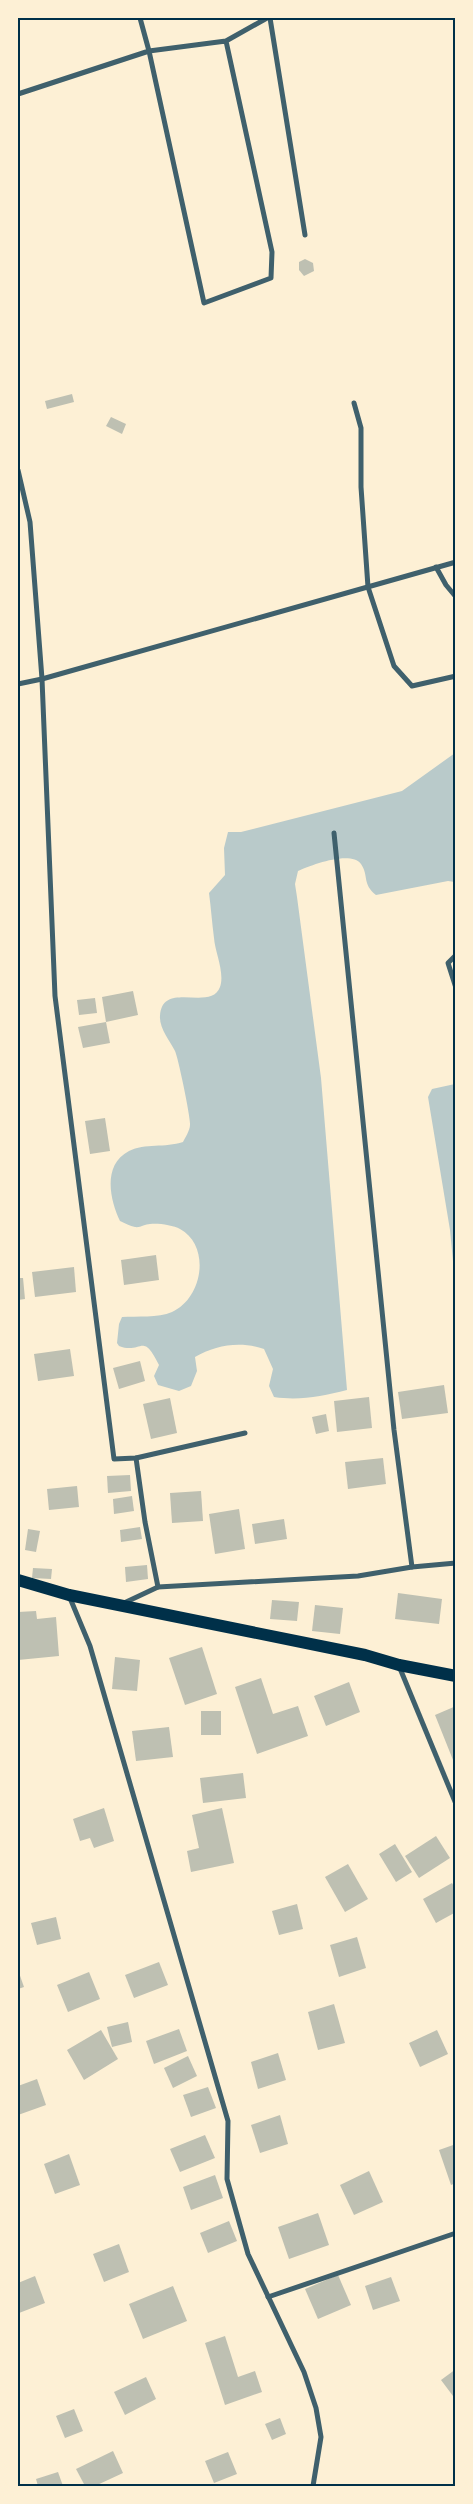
<svg xmlns="http://www.w3.org/2000/svg" width="473" height="2504" viewBox="0 0 473 2504" font-family="'Archivo Narrow',sans-serif">
  <style>
    .green { fill: #b9caca }
    .building { fill: #bec0b2 }
    .lines { fill: none; stroke-linecap: round; stroke-linejoin: round }
    .minor { stroke: #3f606c; stroke-width: 5 }
    .primary { stroke: #003049; stroke-width: 12 }
    .neatline { fill: none; stroke: #003049; stroke-width: 2 }
  </style>
  <rect width="100%" height="100%" fill="#fdf0d5"/>
  <g class="green">
    <path d="M 455,753 L 455,882 L 448,881 L 376,895 C 362,884 369,876 361,864 C 351,850 311,865 298,871 L 295,884 L 297,897 L 321,1078 L 347,1390 C 322,1396 300,1401 274,1397 L 269,1386 L 273,1369 L 264,1349 C 240,1341 216,1345 195,1357 L 197,1371 L 191,1386 L 179,1391 L 158,1385 L 154,1376 L 159,1365 C 142,1330 142,1355 119,1346 L 117,1343 L 119,1324 L 122,1317 C 137,1316 158,1318 172,1312 C 203,1298 211,1246 180,1229 C 173,1225 158,1223 150,1224 C 145,1224 140,1228 135,1227 C 130,1226 125,1223 120,1221 C 110,1200 102,1165 129,1151 C 145,1143 165,1148 183,1142 C 185,1138 190,1130 190,1125 C 191,1119 178,1057 175,1051 C 170,1041 159,1028 160,1016 C 162,980 211,1012 220,987 C 225,973 215,952 214,938 C 212,923 211,908 209,893 L 225,875 L 224,848 L 228,832 L 241,832 L 402,791 Z"/>
    <polygon points="455,1084 456,1084 455,1282 450,1230 428,1097 432,1089"/>
  </g>
  <g class="building">
    <polygon points="305,259 313,263 314,271 304,276 299,270 299,262"/>
    <polygon points="72,394 74,402 47,409 45,401"/>
    <polygon points="111,417 126,424 122,434 106,426"/>
    <polygon points="133,991 138,1015 106,1022 102,997"/>
    <polygon points="95,998 97,1013 79,1015 77,1000"/>
    <polygon points="106,1022 110,1043 83,1048 78,1027"/>
    <polygon points="105,1118 110,1151 90,1154 85,1121"/>
    <polygon points="156,1255 159,1280 124,1285 121,1260"/>
    <polygon points="74,1267 76,1292 35,1297 32,1272"/>
    <polygon points="18,1278 23,1278 25,1299 18,1300"/>
    <polygon points="70,1349 74,1376 38,1381 34,1354"/>
    <polygon points="140,1361 145,1381 119,1389 113,1368"/>
    <polygon points="444,1385 448,1413 402,1419 398,1392"/>
    <polygon points="369,1397 372,1428 337,1432 334,1401"/>
    <polygon points="170,1398 177,1433 151,1439 143,1404"/>
    <polygon points="326,1414 329,1431 316,1434 312,1417"/>
    <polygon points="383,1458 386,1484 348,1489 345,1462"/>
    <polygon points="130,1475 131,1491 108,1493 107,1476"/>
    <polygon points="77,1486 79,1507 49,1510 47,1489"/>
    <polygon points="201,1491 203,1521 172,1523 170,1493"/>
    <polygon points="132,1496 134,1511 114,1514 113,1499"/>
    <polygon points="239,1509 245,1549 215,1554 209,1514"/>
    <polygon points="284,1519 287,1539 255,1544 252,1524"/>
    <polygon points="140,1527 142,1539 121,1542 120,1530"/>
    <polygon points="28,1529 40,1531 36,1552 25,1550"/>
    <polygon points="147,1565 148,1579 126,1582 125,1567"/>
    <polygon points="33,1568 52,1569 51,1579 32,1578"/>
    <polygon points="398,1593 442,1599 439,1624 395,1619"/>
    <polygon points="272,1600 299,1602 297,1621 270,1619"/>
    <polygon points="315,1605 343,1608 340,1634 312,1631"/>
    <polygon points="36,1611 37,1619 56,1617 59,1656 18,1660 18,1612"/>
    <polygon points="202,1647 217,1694 185,1705 169,1658"/>
    <polygon points="115,1657 140,1660 137,1691 112,1689"/>
    <polygon points="261,1678 273,1714 298,1706 308,1736 257,1754 235,1687"/>
    <polygon points="349,1682 360,1712 326,1726 314,1696"/>
    <polygon points="456,1706 456,1765 455,1765 435,1715"/>
    <rect x="201" y="1711" width="20" height="24"/>
    <polygon points="169,1727 173,1757 136,1761 132,1731"/>
    <polygon points="243,1773 246,1798 203,1803 200,1778"/>
    <polygon points="104,1808 114,1841 94,1848 90,1838 80,1841 73,1819"/>
    <polygon points="222,1808 234,1863 191,1872 187,1851 199,1848 192,1815"/>
    <polygon points="436,1836 450,1858 419,1878 405,1856"/>
    <polygon points="395,1844 412,1872 396,1882 379,1854"/>
    <polygon points="348,1864 368,1899 345,1912 325,1877"/>
    <polygon points="452,1883 456,1890 456,1912 436,1923 423,1899"/>
    <polygon points="297,1904 303,1929 279,1935 272,1911"/>
    <polygon points="56,1917 61,1939 37,1945 31,1923"/>
    <polygon points="357,1937 366,1968 339,1977 330,1945"/>
    <polygon points="159,1962 168,1985 134,1998 125,1975"/>
    <polygon points="18,1970 24,1987 18,1989"/>
    <polygon points="89,1972 100,1999 68,2012 57,1985"/>
    <polygon points="334,2004 345,2043 318,2050 308,2012"/>
    <polygon points="128,2022 132,2042 112,2047 107,2027"/>
    <polygon points="179,2029 187,2051 154,2064 146,2041"/>
    <polygon points="101,2030 118,2059 84,2080 67,2050"/>
    <polygon points="437,2030 448,2054 420,2067 409,2043"/>
    <polygon points="278,2053 286,2080 258,2089 251,2062"/>
    <polygon points="188,2056 197,2076 173,2088 164,2068"/>
    <polygon points="37,2079 46,2105 18,2115 18,2086"/>
    <polygon points="208,2087 216,2108 191,2117 183,2095"/>
    <polygon points="280,2115 288,2144 260,2153 251,2125"/>
    <polygon points="205,2135 215,2158 180,2172 170,2149"/>
    <polygon points="456,2144 456,2183 451,2185 439,2150"/>
    <polygon points="69,2154 80,2185 55,2194 44,2164"/>
    <polygon points="369,2171 383,2202 354,2215 340,2185"/>
    <polygon points="215,2175 223,2198 191,2210 183,2187"/>
    <polygon points="318,2213 329,2245 289,2259 278,2227"/>
    <polygon points="229,2221 237,2241 208,2253 200,2233"/>
    <polygon points="119,2244 129,2272 104,2282 93,2254"/>
    <polygon points="338,2275 351,2305 318,2319 305,2289"/>
    <polygon points="35,2276 45,2303 19,2313 18,2283"/>
    <polygon points="391,2277 400,2301 373,2310 365,2286"/>
    <polygon points="173,2286 187,2321 143,2339 129,2304"/>
    <polygon points="225,2336 238,2377 255,2371 262,2392 225,2405 205,2343"/>
    <polygon points="456,2369 456,2394 453,2396 441,2380"/>
    <polygon points="146,2377 156,2399 125,2415 114,2392"/>
    <polygon points="74,2409 83,2431 65,2438 56,2416"/>
    <polygon points="280,2418 286,2434 272,2440 265,2424"/>
    <polygon points="113,2451 123,2473 95,2486 85,2486 76,2469"/>
    <polygon points="228,2452 237,2474 214,2483 205,2461"/>
    <polygon points="58,2472 63,2486 38,2486 36,2479"/>
  </g>
  <g class="lines">
    <g class="minor">
      <polyline points="270,18 305,235"/>
      <polyline points="226,41 272,252 271,278 204,303 149,51 226,41 267,18"/>
      <polyline points="18,94 149,51 140,18"/>
      <polyline points="354,403 361,428 361,487 368,587 394,666 412,686 456,676"/>
      <polyline points="18,470 30,522 42,679 55,996 114,1459 136,1458 245,1433"/>
      <polyline points="436,567 446,585 456,597"/>
      <polyline points="18,684 42,679 456,562"/>
      <polyline points="334,833 394,1430 412,1567"/>
      <polyline points="456,955 448,963 456,988"/>
      <polyline points="136,1458 145,1522 158,1587"/>
      <polyline points="70,1598 90,1646 228,2121 227,2179 248,2254 304,2372 316,2408 321,2437 313,2486"/>
      <polyline points="124,1603 158,1587 358,1576 412,1567 456,1563"/>
      <polyline points="399,1666 456,1804"/>
      <polyline points="268,2297 456,2233"/>
    </g>
    <polyline class="primary" points="18,1580 69,1595 365,1655 399,1665 456,1676"/>
  </g>
  <rect width="473" height="2504" fill="none" stroke="#fdf0d5" stroke-width="38"/>
  <rect x="19" y="19" width="435" height="2466" class="neatline"/>
</svg>
